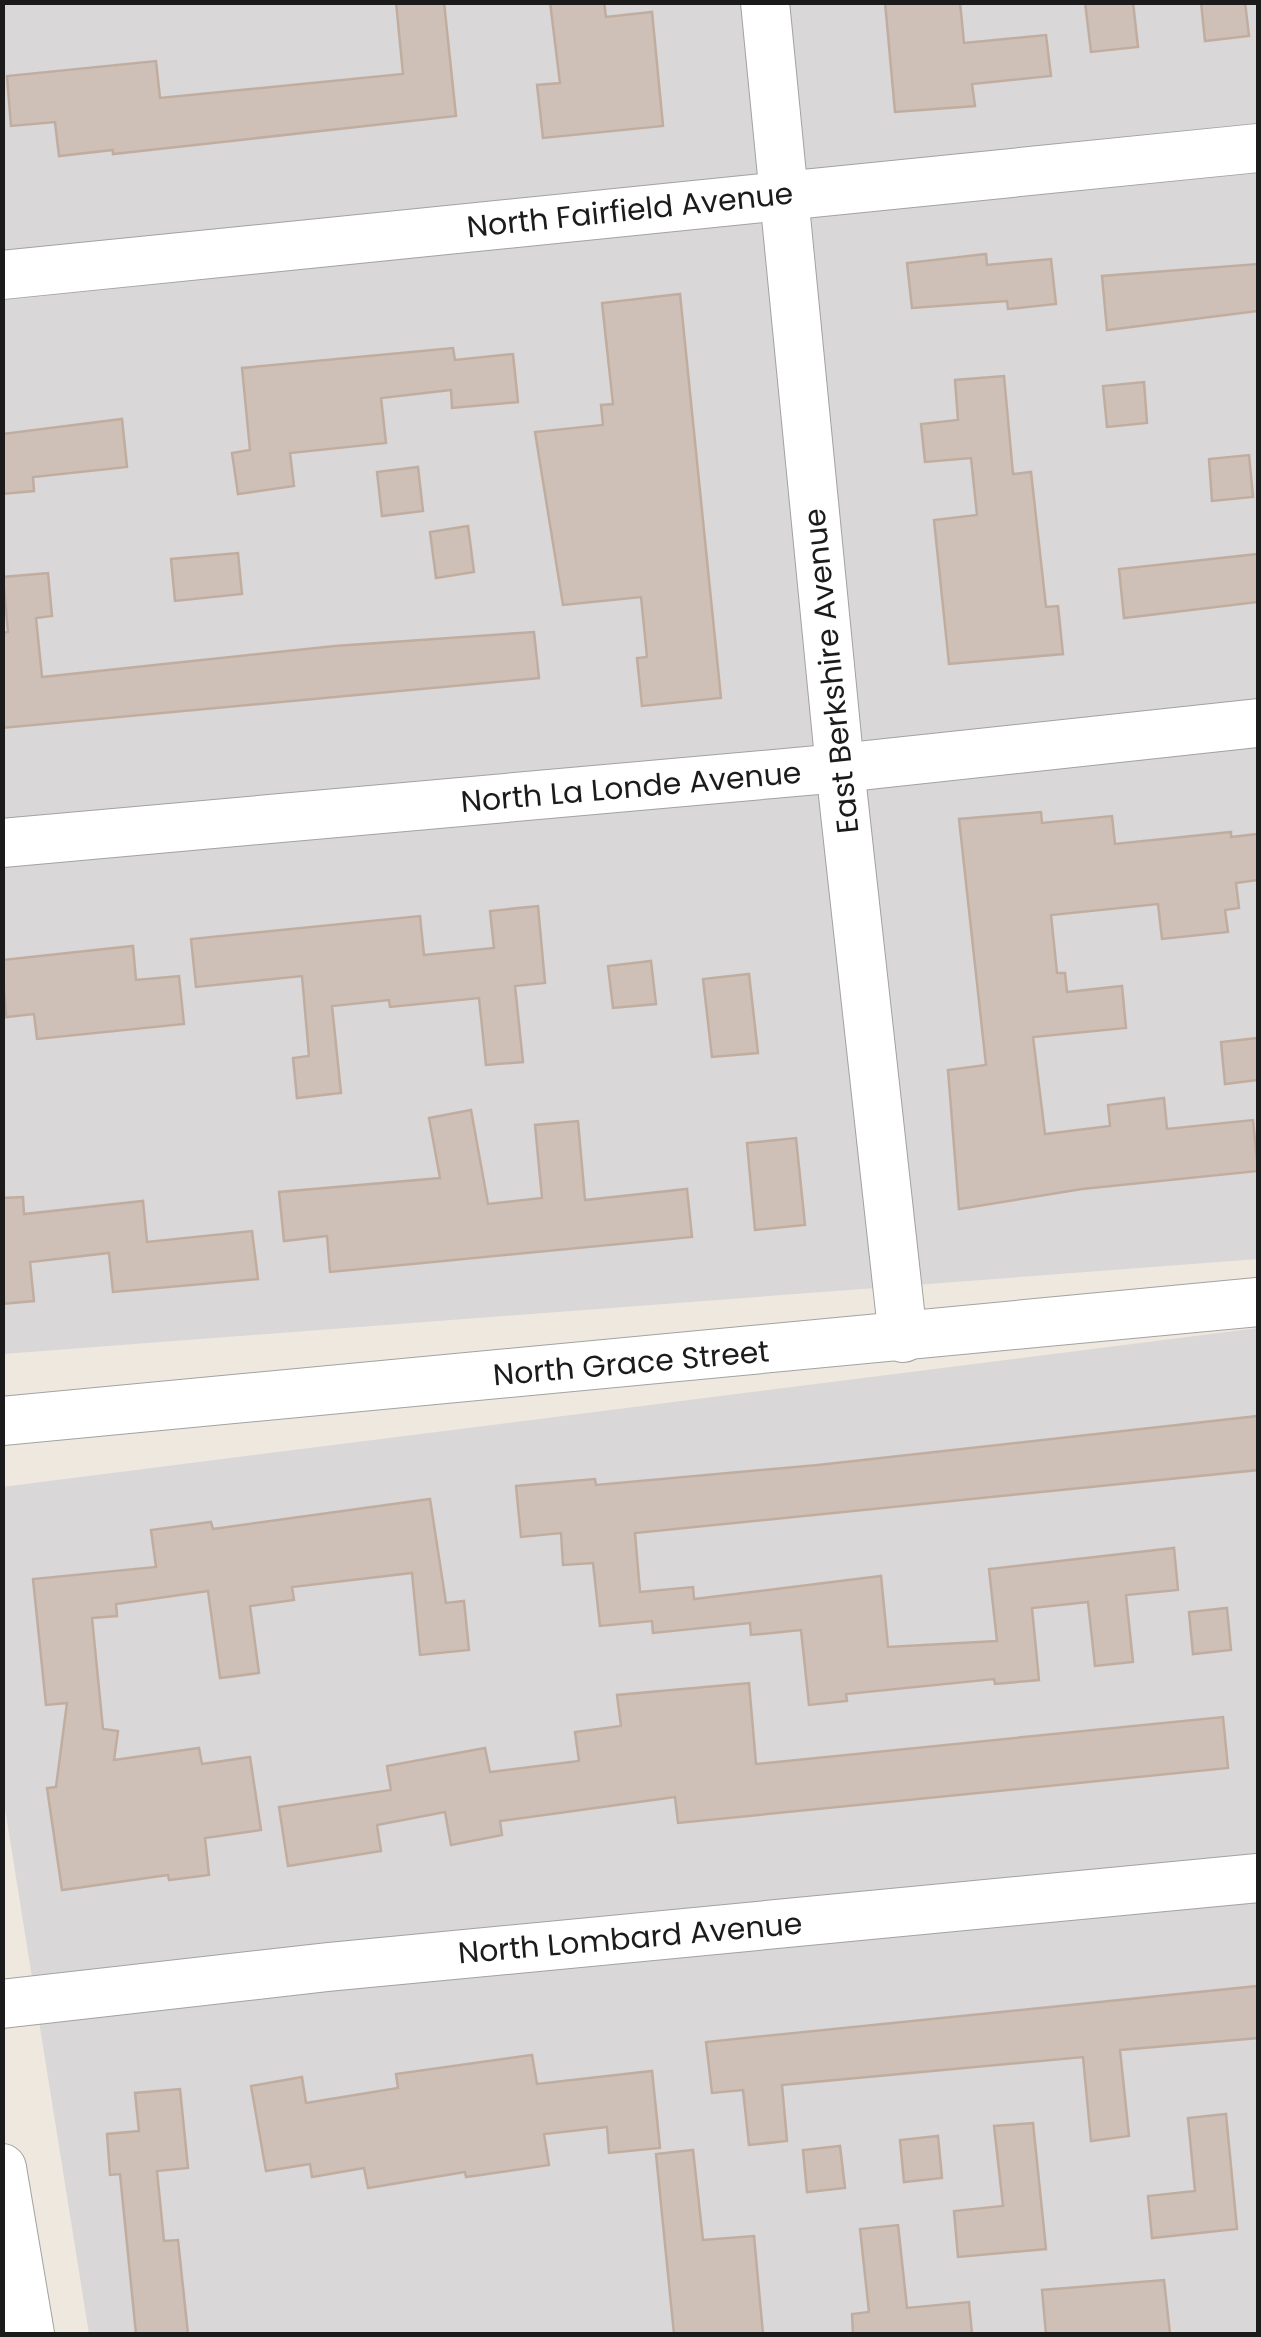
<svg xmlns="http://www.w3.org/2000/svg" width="1261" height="2337" viewBox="0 0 1261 2337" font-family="Poppins,sans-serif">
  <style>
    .residential { fill: #d9d7d7 }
    .building { fill: #cec0b7; stroke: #c1ada0; stroke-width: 2.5 }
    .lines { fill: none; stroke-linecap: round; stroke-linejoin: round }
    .minor-casing { stroke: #a2a2a2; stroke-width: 50 }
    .minor { stroke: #fff; stroke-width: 48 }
    .labels { text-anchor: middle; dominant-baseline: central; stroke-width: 10; stroke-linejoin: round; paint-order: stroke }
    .street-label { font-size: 30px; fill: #1b1b1b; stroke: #fff }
  </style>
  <rect width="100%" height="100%" fill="#eee8de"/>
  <g class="residential">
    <polygon points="3,3 1258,3 1258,1259 3,1354"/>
    <polygon points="1258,1328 1258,2334 89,2334 3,1796 2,1487"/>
  </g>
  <g class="building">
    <polygon points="396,2 444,2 456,116 113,154 113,150 59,156 55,122 11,126 7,76 156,61 160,98 403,74"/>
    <polygon points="550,2 604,2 606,17 652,12 663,126 543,138 537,85 560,83"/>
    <polygon points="885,2 960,2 964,43 1046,35 1051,76 972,84 975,106 895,112"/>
    <polygon points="1085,2 1133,2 1138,47 1091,52"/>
    <polygon points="1201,2 1245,2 1249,36 1205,41"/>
    <polygon points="986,254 987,265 1051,259 1056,304 1008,309 1007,301 912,308 907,263"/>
    <polygon points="1258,264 1258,311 1107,330 1102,276"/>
    <polygon points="680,294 721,698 642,706 637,658 647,657 641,597 563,605 535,432 603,425 601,405 613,404 602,303"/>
    <polygon points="453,348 455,360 513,354 518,402 452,408 451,390 381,398 386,443 290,453 294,486 238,494 232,453 250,450 242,368"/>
    <polygon points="1004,376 1013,474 1031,472 1046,607 1058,606 1063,654 949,664 934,520 977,515 971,458 925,462 921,424 958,420 955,380"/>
    <polygon points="1144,382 1147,423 1107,427 1103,386"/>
    <polygon points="122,419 127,467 33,477 34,491 2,494 2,434"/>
    <polygon points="1249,455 1253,497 1212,501 1209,459"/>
    <polygon points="418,467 423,511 382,516 377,472"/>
    <polygon points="468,526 474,572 436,578 430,532"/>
    <polygon points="238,553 242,594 175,601 171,559"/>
    <polygon points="1258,554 1258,602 1124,618 1119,569"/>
    <polygon points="48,573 52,616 36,618 42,677 335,646 534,632 539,678 2,728 2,633 8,632 3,577"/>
    <polygon points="1041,812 1042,823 1112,816 1115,844 1231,832 1231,837 1258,834 1258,880 1236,883 1239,908 1225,910 1228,932 1162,939 1158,904 1051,915 1057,973 1065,973 1067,992 1122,986 1126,1028 1033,1037 1045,1134 1110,1126 1108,1105 1164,1098 1167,1129 1253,1120 1258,1171 1082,1189 959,1209 948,1070 986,1065 959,819"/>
    <polygon points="538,906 545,983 515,986 523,1062 486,1065 479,998 390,1007 389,1000 332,1006 341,1093 297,1098 293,1058 309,1056 302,976 196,987 191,939 420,916 424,955 494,948 490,911"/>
    <polygon points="133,946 136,980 179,976 184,1024 37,1039 34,1014 6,1017 2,960"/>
    <polygon points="651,961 656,1004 613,1008 608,966"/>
    <polygon points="749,974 758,1053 712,1057 703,979"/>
    <polygon points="1258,1038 1258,1080 1225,1084 1221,1042"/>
    <polygon points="471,1110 488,1204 542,1198 535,1125 578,1121 585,1200 687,1189 692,1237 330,1272 327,1236 284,1241 279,1192 440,1178 429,1118"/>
    <polygon points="796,1138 805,1225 755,1230 747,1143"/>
    <polygon points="23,1197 24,1214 143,1201 147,1242 252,1231 258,1279 113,1292 109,1253 30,1262 34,1301 2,1304 2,1198"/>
    <polygon points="1258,1416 1258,1470 635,1533 640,1592 693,1587 694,1599 881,1576 888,1647 997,1641 989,1569 1174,1548 1178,1590 1126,1595 1133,1662 1095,1666 1088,1602 1032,1608 1039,1680 995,1684 994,1679 846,1694 847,1701 809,1705 801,1630 751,1635 750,1623 653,1633 652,1621 600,1626 593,1563 563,1565 561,1533 521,1537 516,1486 595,1479 596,1485 818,1465"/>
    <polygon points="430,1499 446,1603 464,1601 469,1650 420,1655 412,1573 292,1587 294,1600 250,1606 259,1673 220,1678 208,1591 116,1604 117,1616 92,1618 103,1729 118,1731 114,1760 199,1748 202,1764 250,1757 261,1830 205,1838 209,1875 169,1880 168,1875 62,1890 47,1788 56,1787 67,1703 46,1705 33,1579 156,1567 151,1530 211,1522 213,1529"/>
    <polygon points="1227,1608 1231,1650 1193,1654 1189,1612"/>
    <polygon points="749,1683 756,1764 1223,1717 1228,1768 678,1823 675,1797 500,1821 502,1835 451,1845 445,1812 377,1825 381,1851 288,1866 279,1807 391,1790 387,1766 485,1748 490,1772 579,1761 575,1732 621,1726 617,1695"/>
    <polygon points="1258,1986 1258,2038 1120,2050 1129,2136 1091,2141 1083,2057 782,2085 787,2141 749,2145 743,2090 712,2093 706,2042"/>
    <polygon points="532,2055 537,2084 652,2071 660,2148 609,2153 607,2127 544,2134 549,2165 466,2177 465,2172 368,2188 364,2168 312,2177 310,2164 266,2171 251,2086 302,2077 306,2103 398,2088 396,2074"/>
    <polygon points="180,2089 188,2168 157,2171 164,2241 178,2240 188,2334 136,2334 120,2174 110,2175 107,2134 139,2131 135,2093"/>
    <polygon points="1226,2114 1237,2229 1152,2238 1148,2196 1195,2191 1188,2118"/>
    <polygon points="1033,2123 1046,2249 958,2257 954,2211 1003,2206 994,2126"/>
    <polygon points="938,2136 942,2178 904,2182 900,2140"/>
    <polygon points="840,2146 845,2188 807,2192 803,2150"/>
    <polygon points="693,2150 703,2240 754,2236 763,2334 674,2334 656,2154"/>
    <polygon points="898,2225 907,2308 969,2302 972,2334 853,2334 852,2314 869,2312 860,2229"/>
    <polygon points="1164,2280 1170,2334 1046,2334 1042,2290"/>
  </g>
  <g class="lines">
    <g class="minor-casing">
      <g id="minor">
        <polyline points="765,2 840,768 903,1338"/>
        <polyline points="2,275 1258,148"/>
        <polyline points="2,843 840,768 1258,723"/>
        <polyline points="2,1421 1258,1302"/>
        <polyline points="2,2004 328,1967 1258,1878"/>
        <polyline points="2,2168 30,2334"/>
      </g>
    </g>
    <use href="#minor" class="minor"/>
  </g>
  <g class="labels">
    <g class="street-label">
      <text transform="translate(630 210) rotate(-6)">North Fairfield Avenue</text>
      <text transform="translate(831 671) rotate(-96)">East Berkshire Avenue</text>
      <text transform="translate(631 787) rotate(-5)">North La Londe Avenue</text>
      <text transform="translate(631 1363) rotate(-5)">North Grace Street</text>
      <text transform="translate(630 1938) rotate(-5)">North Lombard Avenue</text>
    </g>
  </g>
  <rect width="1261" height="2337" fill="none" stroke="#1b1b1b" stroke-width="10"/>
</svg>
